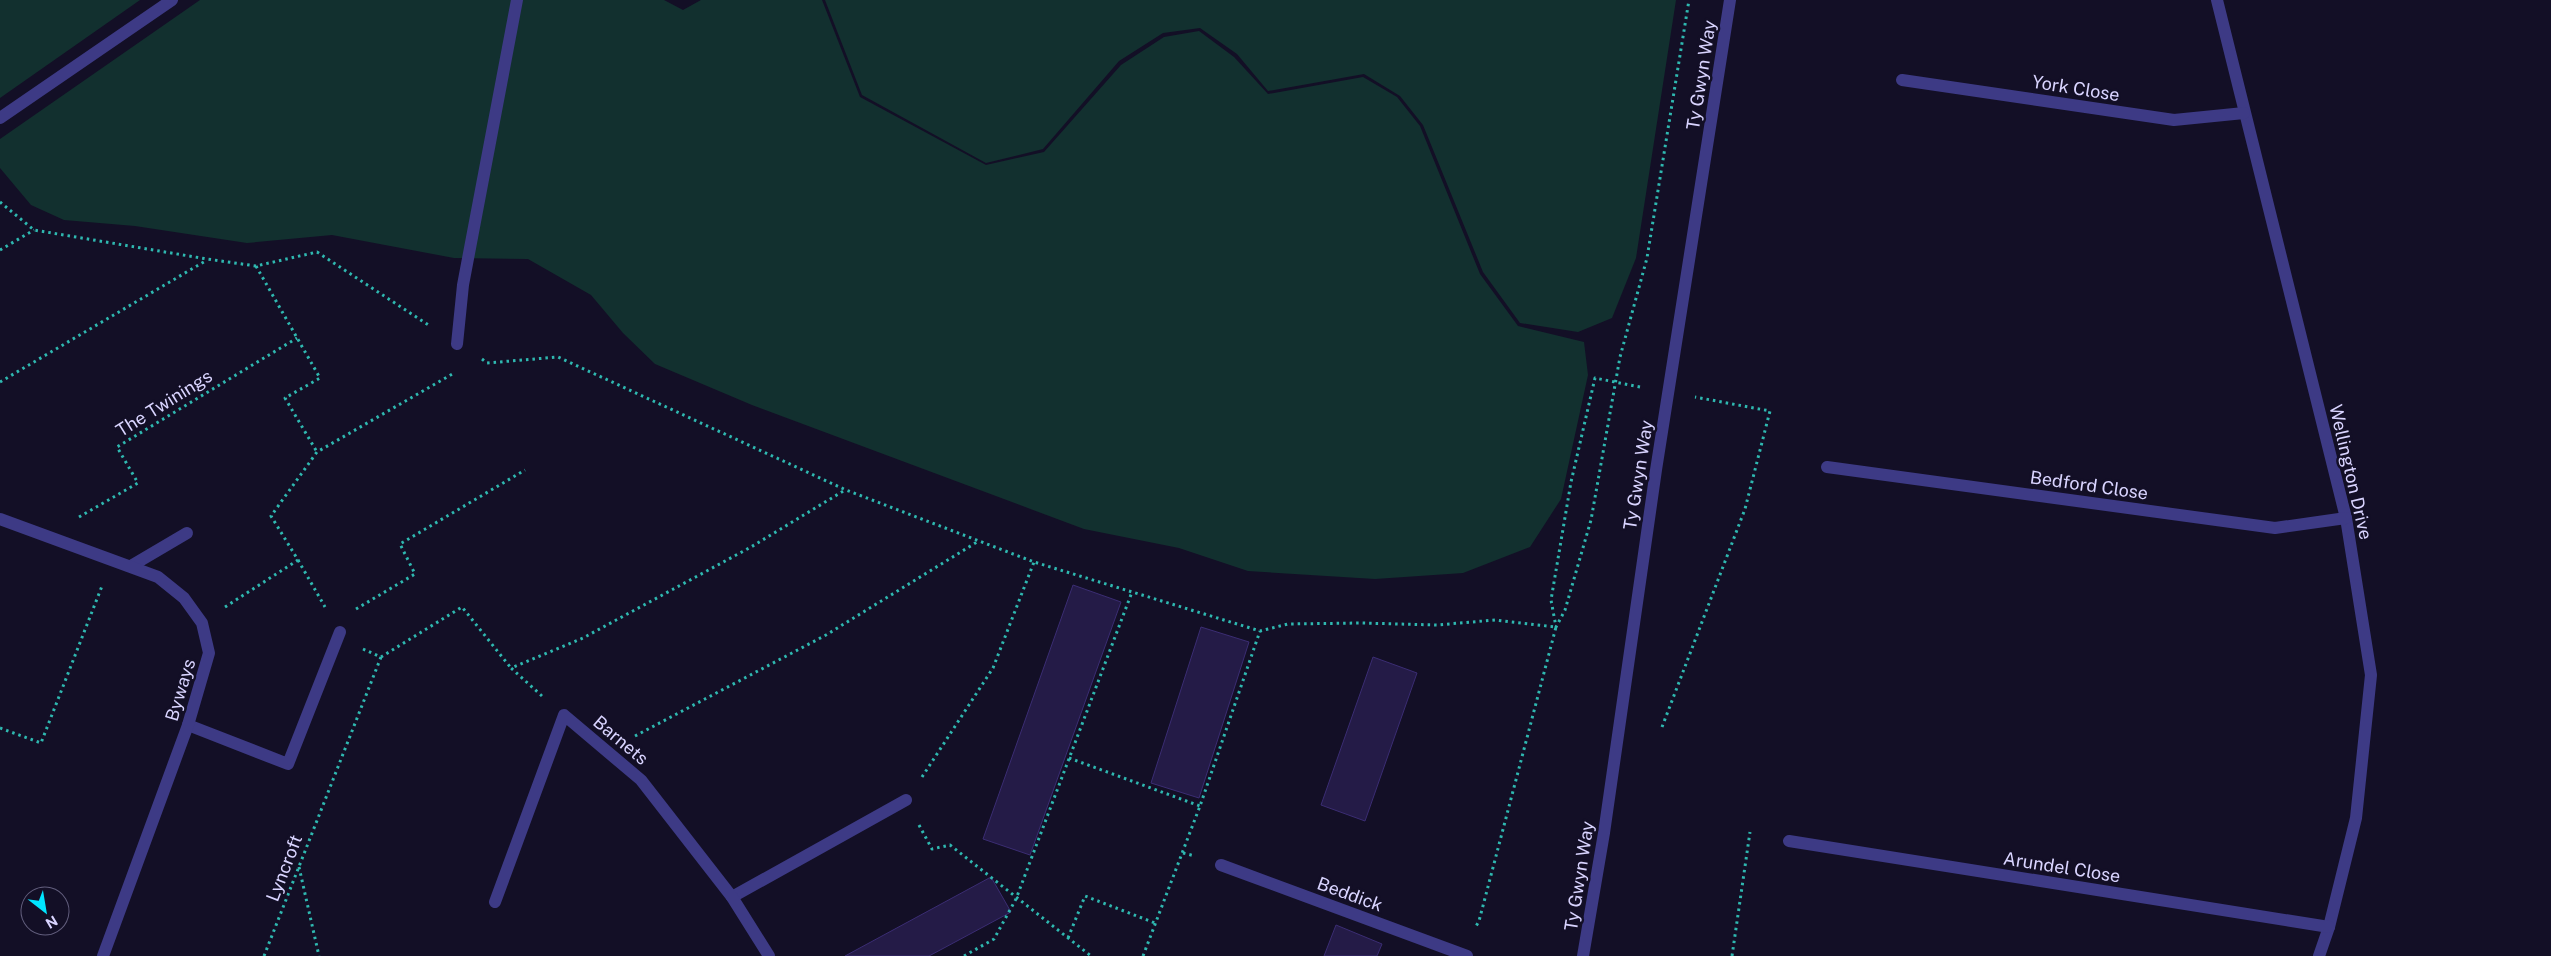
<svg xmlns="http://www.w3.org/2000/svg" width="2551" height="956" viewBox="0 0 2551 956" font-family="'Public Sans',sans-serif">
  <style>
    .green { fill: #12302f }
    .building { fill: #241b47; stroke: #3b2d73 }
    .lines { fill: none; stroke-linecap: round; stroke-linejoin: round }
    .path { stroke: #2fb8b0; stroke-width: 3; stroke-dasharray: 2.5 4; stroke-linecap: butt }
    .service { stroke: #3d3a85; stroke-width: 12 }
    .minor { stroke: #3d3a85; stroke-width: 12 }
    .tertiary { stroke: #3d3a85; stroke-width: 12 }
    .labels { text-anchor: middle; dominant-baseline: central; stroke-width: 5; stroke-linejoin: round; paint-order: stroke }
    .street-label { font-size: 18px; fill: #d9d4ff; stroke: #130f26 }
  </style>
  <rect width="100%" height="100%" fill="#130f26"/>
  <g class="green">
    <polygon points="0,0 140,0 0,98"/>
    <polygon points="200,0 664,0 683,10 701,0 822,0 860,97 986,165 1044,152 1121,65 1164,37 1199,31 1234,57 1268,94 1363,77 1397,97 1420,126 1480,274 1518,326 1584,342 1588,375 1561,499 1530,547 1463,573 1375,579 1248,571 1179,548 1084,529 752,405 655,364 623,333 591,295 528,259 454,258 332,235 247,243 135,226 64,220 31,205 0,168 0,139"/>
    <polygon points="825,0 1676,0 1636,258 1612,318 1578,332 1520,323 1483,272 1423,125 1400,96 1364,74 1268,91 1237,54 1200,28 1163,33 1119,61 1043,149 986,163 862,95"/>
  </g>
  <g class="building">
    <polygon points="1073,585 1121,602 1030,855 983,839"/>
    <polygon points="1201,627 1249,642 1199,798 1151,783"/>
    <polygon points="1373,657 1417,673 1365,821 1321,805"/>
    <polygon points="991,877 1011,912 929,956 845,956"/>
    <polygon points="1336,925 1382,944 1377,956 1324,956"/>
  </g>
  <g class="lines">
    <g class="path">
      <polyline points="0,202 34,230 207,259 256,266 317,252 430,326"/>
      <polyline points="0,250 34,230"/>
      <polyline points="256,266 320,378 285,398 317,452"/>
      <polyline points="482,359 487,363 558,357 846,490 1034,562 1260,631 1288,624 1361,623 1437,625 1495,620 1556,627 1479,921 1475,928"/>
      <polyline points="0,382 207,260"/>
      <polyline points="1640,387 1595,378 1571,482 1551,600 1556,627 1565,610 1591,520 1620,357 1647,258 1689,0"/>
      <polyline points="79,517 138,483 117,447 297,338"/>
      <polyline points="298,560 325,607"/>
      <polyline points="225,607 298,560 271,516 317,452 454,373"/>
      <polyline points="356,609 415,574 400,544 525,470"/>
      <polyline points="363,649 381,657 462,607 511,668"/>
      <polyline points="542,696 511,668 583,638 751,547 845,490"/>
      <polyline points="1662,727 1745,509 1770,411 1695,397"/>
      <polyline points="0,728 41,743 102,586"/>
      <polyline points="635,736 826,635 977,542"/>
      <polyline points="1069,758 1200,806"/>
      <polyline points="922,777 993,668 1034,562"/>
      <polyline points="919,825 932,849 950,845 1091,956"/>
      <polyline points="1183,853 1195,856"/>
      <polyline points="299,867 319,956"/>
      <polyline points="1068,938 1085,896 1155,923"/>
      <polyline points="264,956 381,657"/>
      <polyline points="964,956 994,939 1016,899 1132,592"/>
      <polyline points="1143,956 1200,806 1260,631"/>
      <polyline points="1732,956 1750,832"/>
    </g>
    <g class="service">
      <polyline points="0,118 172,0"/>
      <polyline points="457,344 463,285 517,0"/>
      <polyline points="131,566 187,533"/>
      <polyline points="188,725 288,764 340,632"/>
      <polyline points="732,897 906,800"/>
    </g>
    <g class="minor">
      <polyline points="2217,0 2346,518 2371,675 2356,818 2329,927 2319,956"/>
      <polyline points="1902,80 2174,120 2244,113"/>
      <polyline points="1827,467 2275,528 2346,518"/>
      <polyline points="0,519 158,577 184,598 202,623 209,653 188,725 103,956"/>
      <polyline points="1789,841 2329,927"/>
      <polyline points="1221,865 1467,956"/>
      <polyline points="495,902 564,715 641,780 732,897 769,956"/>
    </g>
    <polyline class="tertiary" points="1583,956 1604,833 1656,470 1730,0"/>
  </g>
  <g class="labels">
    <g class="street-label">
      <text transform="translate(1701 75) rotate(-81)">Ty Gwyn Way</text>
      <text transform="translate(2076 88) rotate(9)">York Close</text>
      <text transform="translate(164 403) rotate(-32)">The Twinings</text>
      <text transform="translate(2351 472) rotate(77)">Wellington Drive</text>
      <text transform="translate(1638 475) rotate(-81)">Ty Gwyn Way</text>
      <text transform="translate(2089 485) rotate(8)">Bedford Close</text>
      <text transform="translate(180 690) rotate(-73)">Byways</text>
      <text transform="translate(621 740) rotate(40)">Barnets</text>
      <text transform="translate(2062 867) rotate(9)">Arundel Close</text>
      <text transform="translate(284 868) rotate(-69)">Lyncroft</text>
      <text transform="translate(1579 876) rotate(-81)">Ty Gwyn Way</text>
      <text transform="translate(1350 894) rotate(20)">Beddick</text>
    </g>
  </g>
  <g transform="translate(45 911) rotate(149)"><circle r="24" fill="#130f26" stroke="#625e7d"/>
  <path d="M0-4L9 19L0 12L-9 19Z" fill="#00e5ff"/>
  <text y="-8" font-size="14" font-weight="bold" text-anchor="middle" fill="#d9d4ff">N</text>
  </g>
</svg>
